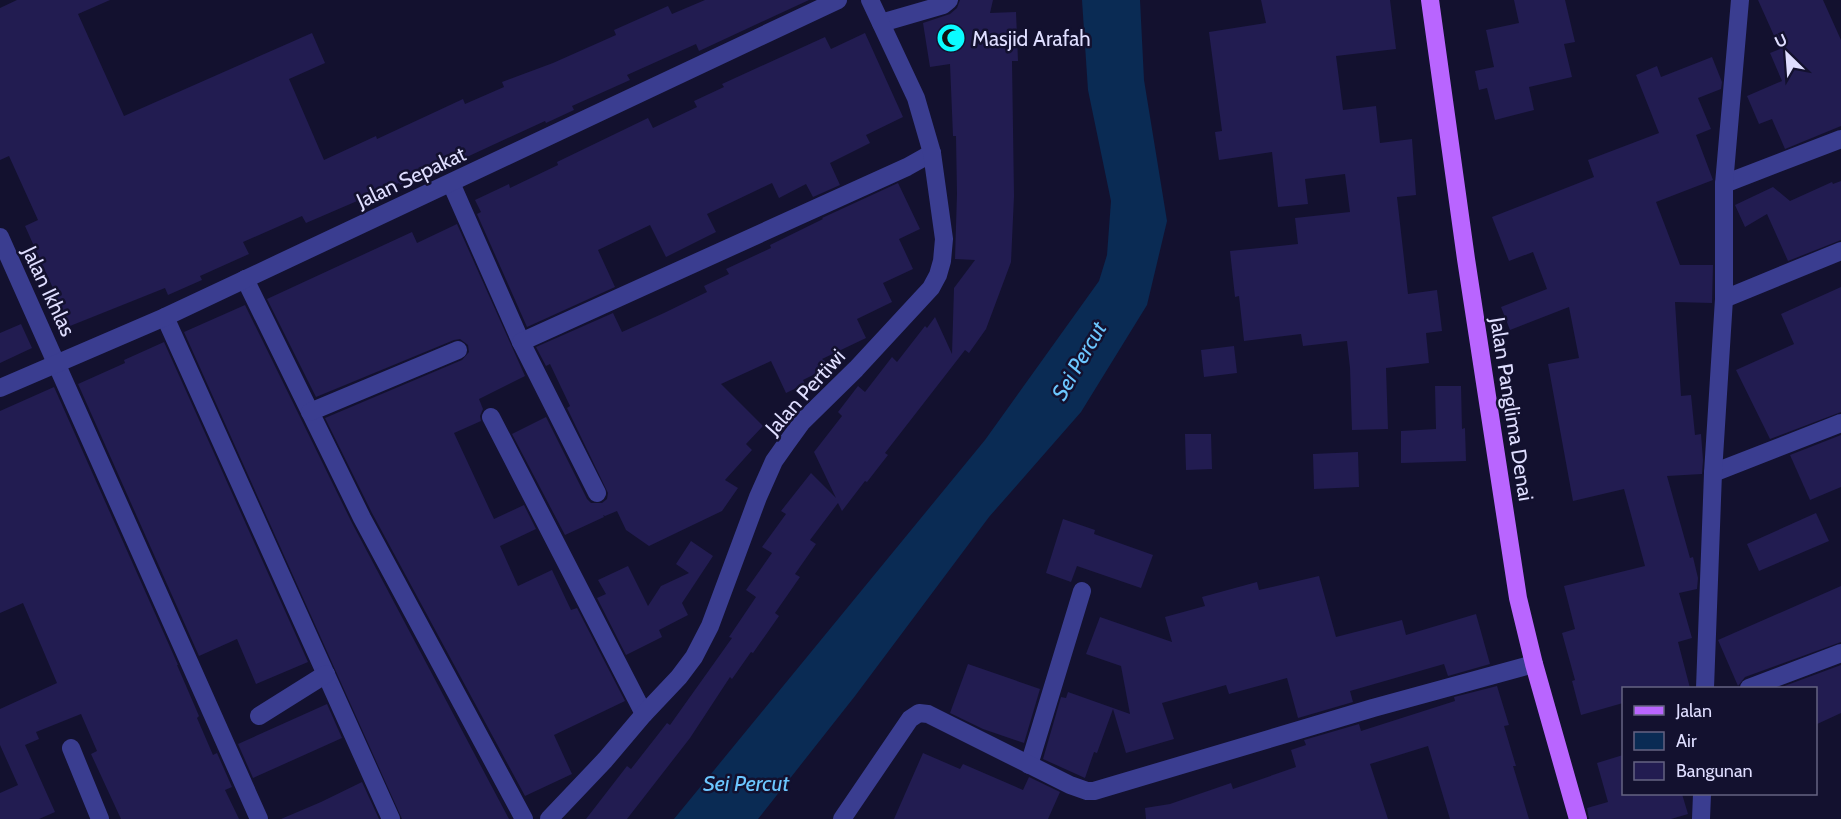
<svg xmlns="http://www.w3.org/2000/svg" width="1841" height="819" viewBox="0 0 1841 819" font-family="Cabin,sans-serif">
  <style>
    .water { fill: #0a2b54 }
    .building { fill: #221c51 }
    .lines { fill: none; stroke-linecap: round; stroke-linejoin: round }
    .minor { stroke: #3a3d90; stroke-width: 18 }
    .major { stroke: #b965ff; stroke-width: 18 }
    .labels { text-anchor: middle; dominant-baseline: central; stroke-width: 5; stroke-linejoin: round; paint-order: stroke }
    .poi-label { font-size: 21px; fill: #dfdeff; stroke: #13112f; text-anchor: start }
    .street-label { font-size: 21px; fill: #dfdeff; stroke: #13112f }
    .water-label { font-size: 22px; font-style: italic; fill: #6cc7ff; stroke: #13112f }
  </style>
  <rect width="100%" height="100%" fill="#13112f"/>
  <polygon class="water" points="1082,0 1140,0 1144,80 1167,221 1147,305 1081,412 989,517 855,696 758,819 674,819 985,440 1099,281 1107,255 1111,201 1088,90"/>
  <g class="building">
    <polygon points="17,0 110,0 78,14 124,116 312,33 325,63 289,79 324,160 376,136 377,139 463,99 465,104 504,87 502,82 553,63 616,35 614,30 668,6 672,14 705,0 809,0 699,51 696,44 627,75 630,80 572,106 574,110 546,123 545,121 456,162 400,185 399,183 306,223 302,216 243,242 249,254 200,276 202,280 168,295 165,288 70,326 25,226 38,220 9,156 0,160 0,8"/>
    <polygon points="960,0 993,0 990,13 1016,12 1018,61 1012,61 1014,196 1011,262 986,329 969,353 965,350 885,453 888,455 867,482 865,481 842,511 838,503 810,540 816,544 795,574 800,577 775,613 779,616 753,653 751,652 732,679 730,677 690,738 627,819 586,819 627,766 631,769 667,723 670,725 732,638 729,637 756,597 746,590 772,553 762,547 786,514 781,511 811,473 836,498 814,452 842,416 838,412 858,386 865,392 892,357 897,362 925,326 927,328 935,317 952,354 954,288 975,260 955,259 957,194 956,136 953,136 950,64 930,67 923,23 950,14 957,8"/>
    <polygon points="1261,0 1390,0 1396,49 1336,56 1343,110 1376,106 1380,143 1412,139 1416,195 1397,197 1408,294 1437,290 1442,331 1426,333 1429,363 1386,368 1388,429 1352,430 1350,368 1347,341 1303,346 1301,334 1244,341 1239,296 1235,297 1230,251 1298,244 1295,218 1350,212 1345,174 1305,179 1308,204 1278,207 1272,152 1219,160 1215,132 1222,131 1209,32 1266,23"/>
    <polygon points="1514,0 1565,0 1575,42 1564,44 1572,77 1529,87 1534,110 1495,120 1487,88 1479,90 1475,71 1494,67 1486,30 1519,23"/>
    <polygon points="1758,0 1823,0 1841,40 1841,126 1785,149 1772,119 1759,124 1747,96 1782,81 1770,53 1780,49"/>
    <polygon points="865,33 903,117 866,135 870,143 830,163 840,185 813,197 806,184 779,198 772,183 707,214 716,232 666,257 650,225 598,250 615,287 527,327 477,214 481,212 475,200 509,184 510,188 558,165 557,162 648,118 653,128 697,107 694,101 724,87 722,84 825,37 831,49"/>
    <polygon points="1712,57 1722,82 1721,89 1698,98 1711,129 1696,135 1713,180 1656,202 1680,265 1713,265 1712,303 1675,302 1681,396 1691,395 1695,435 1701,434 1703,460 1702,474 1667,476 1690,558 1693,557 1698,578 1697,589 1679,593 1692,638 1678,642 1690,688 1623,688 1623,703 1581,715 1572,681 1575,680 1562,633 1575,629 1564,586 1645,566 1624,489 1573,501 1548,364 1579,358 1569,307 1510,330 1501,307 1547,289 1533,252 1509,261 1492,217 1594,177 1588,160 1659,133 1636,75 1657,66 1661,77"/>
    <polygon points="1841,181 1841,240 1788,261 1767,214 1745,227 1735,205 1773,187 1790,201 1832,182 1833,184"/>
    <polygon points="898,183 920,229 899,239 913,269 883,283 892,302 857,319 866,338 822,359 831,366 803,380 805,384 786,393 771,361 721,384 763,426 746,444 752,450 725,480 738,488 722,511 649,546 626,530 617,511 605,516 603,515 604,517 565,535 512,434 546,417 587,499 591,503 602,503 607,499 608,493 567,408 570,406 550,364 546,366 536,347 613,313 622,332 664,313 707,292 704,286 729,274 726,269 771,248 770,245 823,219 822,218"/>
    <polygon points="457,224 525,376 479,399 483,409 480,416 481,421 454,433 494,519 524,505 536,529 500,546 518,586 552,570 571,610 577,608 625,701 554,735 572,774 525,796 372,513 325,418 462,360 469,352 468,345 460,339 454,340 316,397 267,299 412,232 417,243"/>
    <polygon points="1841,287 1841,412 1770,439 1736,370 1794,344 1781,314"/>
    <polygon points="245,305 352,523 509,819 402,819 184,332"/>
    <polygon points="21,324 32,348 0,363 0,333"/>
    <polygon points="164,342 308,662 256,684 237,639 199,656 78,384 125,363 124,360"/>
    <polygon points="1234,346 1237,373 1204,377 1201,350"/>
    <polygon points="1435,386 1461,386 1462,429 1465,428 1466,461 1401,463 1401,431 1436,429"/>
    <polygon points="54,387 178,665 177,665 199,716 197,718 213,755 217,753 232,787 225,790 239,819 121,819 91,754 97,751 81,714 36,732 39,739 25,745 55,812 39,819 0,819 0,793 18,785 0,745 0,709 57,683 23,603 0,613 0,411"/>
    <polygon points="1185,434 1211,434 1212,469 1186,470"/>
    <polygon points="1841,435 1841,487 1810,500 1790,455"/>
    <polygon points="1358,452 1359,487 1314,489 1313,454"/>
    <polygon points="1816,513 1829,541 1759,571 1747,544"/>
    <polygon points="1063,519 1095,530 1094,534 1153,555 1141,588 1077,566 1071,582 1046,573"/>
    <polygon points="691,541 713,556 682,603 688,615 659,630 662,637 626,655 597,598 606,594 598,580 628,566 648,606 661,586 689,573 676,564"/>
    <polygon points="1319,576 1336,637 1402,620 1406,635 1476,614 1490,664 1448,676 1444,664 1350,691 1353,702 1298,718 1287,678 1229,694 1226,685 1162,703 1174,739 1126,753 1113,709 1097,753 1094,752 1085,778 1043,759 1061,697 1066,698 1068,692 1130,714 1121,666 1086,654 1100,617 1172,642 1165,617 1205,606 1202,597 1257,582 1259,590"/>
    <polygon points="1841,586 1841,642 1745,677 1738,686 1718,640"/>
    <polygon points="968,664 1040,689 1024,743 983,729 950,713"/>
    <polygon points="1841,665 1841,713 1815,725 1815,688 1779,688"/>
    <polygon points="1497,686 1509,725 1504,726 1516,766 1513,766 1529,819 1450,819 1428,746 1370,764 1388,819 1146,819 1145,808 1170,804 1231,783 1233,789 1296,767 1291,750 1306,745 1304,740 1359,724 1361,731 1455,701 1454,697"/>
    <polygon points="327,704 342,738 253,778 238,744"/>
    <polygon points="923,753 960,769 963,764 1023,790 1029,777 1060,792 1048,819 894,819"/>
    <polygon points="1623,755 1623,794 1682,794 1688,814 1671,819 1589,819 1587,808 1608,802 1597,763"/>
    <polygon points="362,782 379,819 281,819 321,802"/>
  </g>
  <g class="lines">
    <g class="minor">
      <polyline points="881,23 943,5 949,0"/>
      <polyline points="451,183 521,342"/>
      <polyline points="1724,184 1841,139"/>
      <polyline points="0,237 259,819"/>
      <polyline points="245,279 362,518 524,819"/>
      <polyline points="1724,299 1841,251"/>
      <polyline points="165,317 391,819"/>
      <polyline points="0,388 165,317 838,0"/>
      <polyline points="310,412 458,350"/>
      <polyline points="491,417 644,714"/>
      <polyline points="1713,473 1841,423"/>
      <polyline points="597,493 521,342 907,167 932,153"/>
      <polyline points="1705,688 1713,473 1724,299 1724,184 1740,0"/>
      <polyline points="1749,688 1841,653"/>
      <polyline points="259,716 326,674"/>
      <polyline points="71,748 100,819"/>
      <polyline points="1029,765 1082,591"/>
      <polyline points="549,819 605,760 644,714 679,677 694,657 710,626 758,497 774,461 786,444 802,422 856,369 931,288 938,275 942,261 944,239 932,153 916,98 870,0"/>
      <polyline points="842,819 910,719 919,713 928,714 1070,785 1087,791 1094,791 1373,708 1534,664"/>
      <polyline points="1701,819 1702,794"/>
    </g>
    <polyline class="major" points="1430,0 1466,259 1518,598 1534,664 1578,819"/>
  </g>
  <defs>
    <g id="mosque-disc" transform="scale(1.5)"><circle r="9.5" fill="#0afbff" stroke="#13112f"/><path d="M3.5-4.9A6 6 0 1 0 3.5 4.9A5 5 0 1 1 3.5-4.9Z" fill="#111"/></g>
  </defs>
  <g fill-rule="evenodd">
    <use href="#mosque-disc" x="951" y="38"/>
  </g>
  <g class="labels">
    <g class="poi-label">
      <text x="972" y="38">Masjid Arafah</text>
    </g>
    <g class="street-label">
      <text transform="translate(411 177) rotate(-25)">Jalan Sepakat</text>
      <text transform="translate(49 291) rotate(65)">Jalan Ikhlas</text>
      <text transform="translate(805 392) rotate(-48)">Jalan Pertiwi</text>
      <text transform="translate(1512 409) rotate(81)">Jalan Panglima Denai</text>
    </g>
    <g class="water-label">
      <text transform="translate(1079 361) rotate(-60)">Sei Percut</text>
      <text x="746" y="783">Sei Percut</text>
    </g>
  </g>
  <rect x="1622" y="687" width="195" height="108" fill="#13112f" stroke="#656382" stroke-width="1.5"/>
  <rect x="1634" y="706" width="30" height="9" fill="#b965ff" stroke="#656382" stroke-width="1.5"/>
  <text x="1676" y="717" font-size="18" fill="#dfdeff">Jalan</text>
  <rect x="1634" y="732" width="30" height="18" fill="#0a2b54" stroke="#656382" stroke-width="1.5"/>
  <text x="1676" y="747" font-size="18" fill="#dfdeff">Air</text>
  <rect x="1634" y="762" width="30" height="18" fill="#221c51" stroke="#656382" stroke-width="1.5"/>
  <text x="1676" y="777" font-size="18" fill="#dfdeff">Bangunan</text>
  <g transform="translate(1787 54) rotate(335)" stroke="#13112f" stroke-width="4.5" paint-order="stroke">
  <path d="M0-4.5L10 22L0 15L-10 22Z" fill="#dfdeff"/>
  <text y="-9" font-size="16" font-weight="bold" text-anchor="middle" fill="#dfdeff">U</text>
  </g>
</svg>
